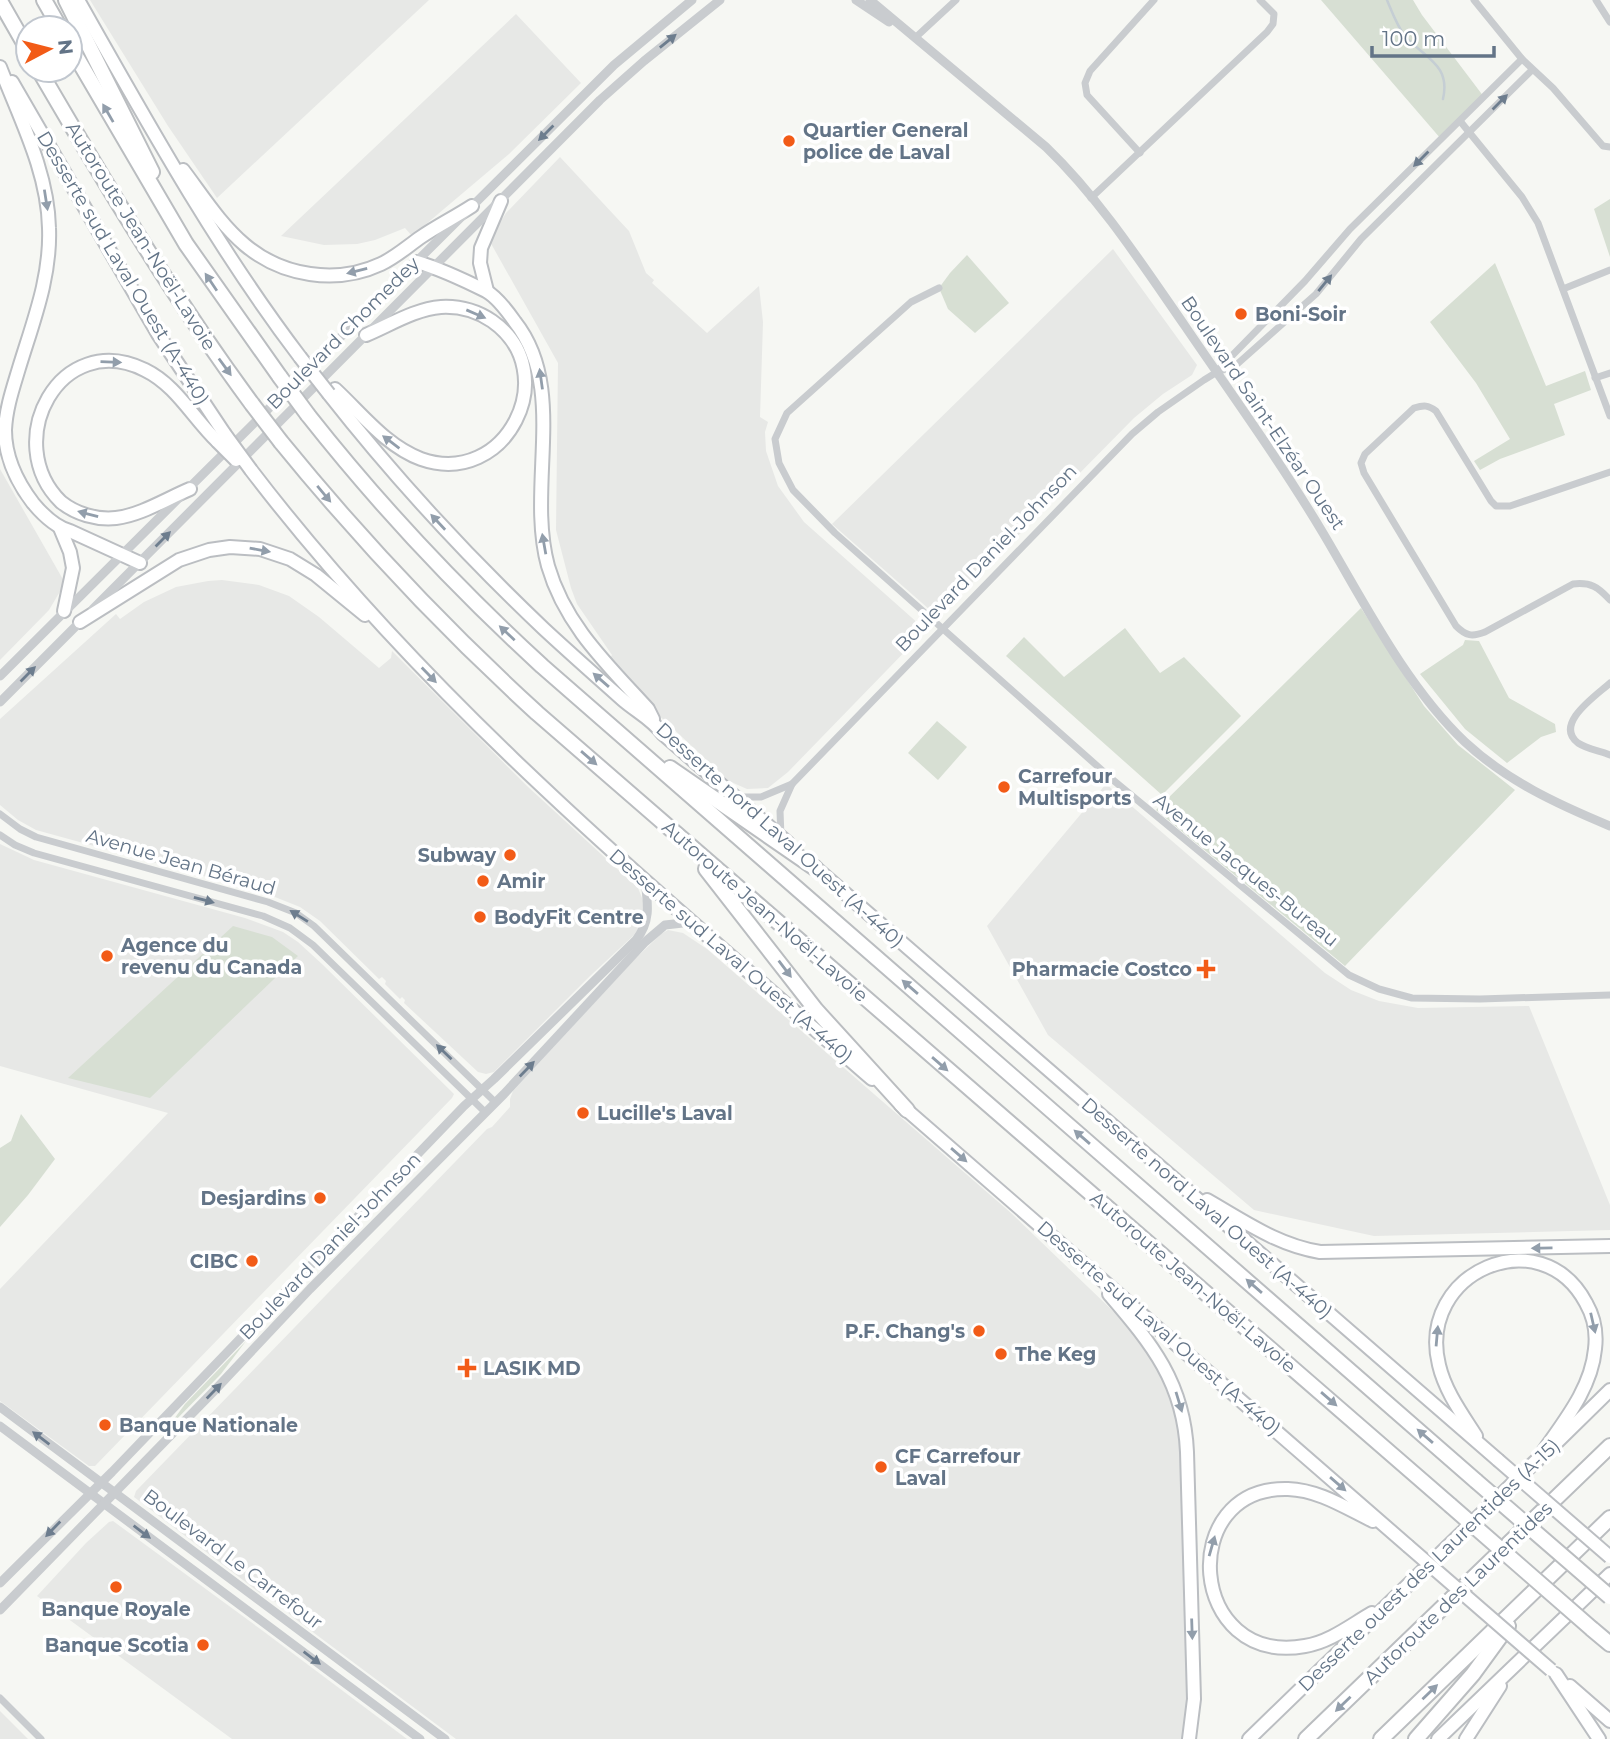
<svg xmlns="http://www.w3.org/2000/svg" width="1610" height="1739" viewBox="0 0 1610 1739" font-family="Montserrat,sans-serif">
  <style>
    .built { fill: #e7e8e6 }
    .green { fill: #d7dfd3 }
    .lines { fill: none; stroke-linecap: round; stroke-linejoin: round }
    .stream { stroke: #c5ced4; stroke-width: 2.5 }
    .primary-casing { stroke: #bbbec2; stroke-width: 16 }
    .motorway-casing { stroke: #babdc0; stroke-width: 18 }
    .minor { stroke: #c9cccf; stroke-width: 7 }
    .tertiary { stroke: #c9cccf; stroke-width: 9 }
    .primary { stroke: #fff; stroke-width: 12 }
    .motorway { stroke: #fff; stroke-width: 14 }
    .primary-bridge-casing { stroke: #bbbec2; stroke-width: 16; stroke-linecap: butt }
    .motorway-bridge-casing { stroke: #babdc0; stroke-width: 18; stroke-linecap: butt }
    .primary-bridge { stroke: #fff; stroke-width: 12 }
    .motorway-bridge { stroke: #fff; stroke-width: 14 }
    .oneway { fill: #6d7d8e }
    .oneway2 { fill: #929eab }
    .poi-dot { fill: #f25b17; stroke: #fff; stroke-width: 2.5 }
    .labels { text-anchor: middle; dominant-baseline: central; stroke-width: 7; stroke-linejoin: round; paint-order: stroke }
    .poi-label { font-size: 19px; font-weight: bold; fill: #637487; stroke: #fff; text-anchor: start }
    .street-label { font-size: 19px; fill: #637487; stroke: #fff }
  </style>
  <rect width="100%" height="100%" fill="#f6f7f3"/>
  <g class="built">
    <polygon points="90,0 429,0 217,198 168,126"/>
    <polygon points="516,14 581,83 509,154 412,236 405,228 375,240 357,244 324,245 281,236"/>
    <polygon points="560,157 629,231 646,273 654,280 652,283 707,333 759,286 763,322 760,417 768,422 765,432 766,451 778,486 804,522 920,625 920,636 788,772 768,788 747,789 729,781 650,707 608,661 612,655 577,604 571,588 556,530 558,363 489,240 506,213"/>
    <polygon points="1113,249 1197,365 1192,375 1163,394 1134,418 938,617 832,524"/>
    <polygon points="0,469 65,583 49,610 0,660"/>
    <polygon points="222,580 259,585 289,596 319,617 379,668 391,658 392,651 527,786 638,888 644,903 644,912 639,928 633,936 590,976 494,1072 486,1074 478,1072 404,1003 405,1000 402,997 400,999 385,984 386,981 382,977 379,979 320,921 300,907 265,893 36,830 18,820 0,805 0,719 116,614 120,619 144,602 176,587 208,581"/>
    <polygon points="1106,784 1325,973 1351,990 1379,1001 1418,1008 1529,1006 1610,1205 1610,1230 1374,1236 1254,1210 1048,1035 987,926"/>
    <polygon points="0,844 34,860 245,918 283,932 298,942 322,964 454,1094 452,1098 95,1466 89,1466 0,1401 0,1289 168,1113 0,1066"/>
    <polygon points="668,930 683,933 707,949 1011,1213 1140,1337 1164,1372 1182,1427 1190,1685 1185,1739 456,1739 294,1618 265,1593 260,1593 134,1497 136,1491 487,1129 492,1127 510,1107 510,1099 513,1091 632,962 661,934"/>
    <polygon points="113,1521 263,1631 407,1739 232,1739 37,1596 86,1543 109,1522"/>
    <polygon points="0,1711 28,1739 0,1739"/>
  </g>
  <g class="green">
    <polygon points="1321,0 1413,0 1422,15 1484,97 1441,139"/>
    <polygon points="1610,199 1610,257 1594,209"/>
    <polygon points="967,255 1009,303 975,333 948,309 939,288 950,273"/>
    <polygon points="1495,263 1546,386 1585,371 1591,390 1554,404 1565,435 1500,459 1480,470 1474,461 1510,439 1476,383 1430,322"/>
    <polygon points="1361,608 1424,706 1458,745 1515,790 1345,966 1156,810"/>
    <polygon points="1125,628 1160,673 1184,657 1241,716 1162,795 1006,656 1024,637 1064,677"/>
    <polygon points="1465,640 1479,641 1509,698 1555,724 1556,732 1541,737 1507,763 1465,729 1420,674 1463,645"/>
    <polygon points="937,721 967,747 938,780 908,753"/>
    <polygon points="233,926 272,937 298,956 150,1098 68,1078"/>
    <polygon points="21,1114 55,1159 28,1195 0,1227 0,1148 11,1141"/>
    <polygon points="246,1341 221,1374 166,1430 185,1404"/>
  </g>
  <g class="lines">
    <path class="stream" d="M 1387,0 C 1392,12 1397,26 1405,36 C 1424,58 1451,64 1443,99"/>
    <g class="primary-casing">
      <g id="primary">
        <path d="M 78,0 C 147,122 215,245 300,357"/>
        <path d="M 0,67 C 20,119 48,172 49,228 C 51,277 33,322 19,368 C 13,388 6,408 5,430 C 5,456 17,482 33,503 C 43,515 55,527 70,531 L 140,563"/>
        <polyline points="12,82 158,334 224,433"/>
        <path d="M 183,170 C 202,195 220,224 245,245 C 282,276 336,285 381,264 C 396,257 408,246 421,237 C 437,226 455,217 472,206"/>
        <path d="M 417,262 C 441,269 464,280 486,291 C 497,297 508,312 515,322 C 568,389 526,486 548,566 C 565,625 607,664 648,709 L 653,719"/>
        <polyline points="487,291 480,263 481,248 501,201"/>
        <path d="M 335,389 C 362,414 386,446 421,459 C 506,489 565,372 492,321 C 477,311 459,306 441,307 C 415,309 390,325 366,335"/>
        <path d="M 329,394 C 395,478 467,556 544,629 C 570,653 597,677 623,700 C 637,712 652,719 663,734 L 788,843"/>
        <path d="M 251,470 C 429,703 653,888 872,1079"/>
        <path d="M 190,489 C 166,499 141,515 116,518 C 96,520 76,514 61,502 C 0,442 60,328 145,370 C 176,385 193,418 217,441"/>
        <polyline points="60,528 70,552 73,568 64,611"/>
        <polyline points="80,622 179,560 209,550 230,547 260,549 290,559 316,575 365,615"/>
        <polyline points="809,862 1498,1460"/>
        <polyline points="901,1105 1408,1546"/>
        <path d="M 1207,1200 C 1244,1221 1277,1245 1320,1252 L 1610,1246"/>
        <path d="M 1109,1294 C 1152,1344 1184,1383 1187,1452 L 1194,1699 L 1189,1739"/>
        <path d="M 1476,1436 C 1462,1414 1445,1391 1439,1365 C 1416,1272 1541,1218 1586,1303 C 1594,1317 1597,1333 1595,1349 C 1591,1392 1559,1427 1536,1462"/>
        <polyline points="1554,1445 1610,1390"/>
        <path d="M 1372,1613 C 1351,1625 1330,1642 1305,1646 C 1188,1667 1175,1486 1288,1489 C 1319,1490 1346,1508 1373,1521"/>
        <polyline points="1556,1674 1599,1739"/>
        <polyline points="1570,1686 1610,1721"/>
        <polyline points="1249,1739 1540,1457"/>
        <polyline points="1438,1739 1610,1574"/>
        <polyline points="1466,1739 1500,1686"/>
      </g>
    </g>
    <g class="motorway-casing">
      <g id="motorway">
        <polyline points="44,0 60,28"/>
        <polyline points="66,0 152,172"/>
        <polyline points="0,1 28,50"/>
        <polyline points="70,46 186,244 280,377"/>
        <path d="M 39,70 C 106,185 173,297 252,404"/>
        <path d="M 308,415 C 379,505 458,589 542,666 L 1476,1481"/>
        <path d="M 281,442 C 360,539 445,629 537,713 L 1450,1505"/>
        <polyline points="670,768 815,868"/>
        <polyline points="706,869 816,1010 907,1110"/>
        <polyline points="1592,1629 1610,1644"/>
        <polyline points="1306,1739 1610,1446"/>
        <polyline points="1381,1739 1610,1518"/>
        <polyline points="1416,1739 1473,1674 1508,1626"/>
      </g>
    </g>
    <g class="minor">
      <polyline points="1474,0 1522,59 1553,88 1603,146 1610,147"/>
      <polyline points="1596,0 1610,22"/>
      <polyline points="915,38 956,0"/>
      <polyline points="1460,121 1522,197 1538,223 1610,416"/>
      <polyline points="1140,153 1087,95 1085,83 1090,71 1154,0"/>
      <polyline points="1091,198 1267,32 1273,24 1274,14 1260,0"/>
      <polyline points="939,288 911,302 787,413 775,439 779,463 793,490 835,533 1113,780 1349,975 1379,989 1412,998 1480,999 1610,995"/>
      <polyline points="1563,289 1610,270"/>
      <polyline points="1217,371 1305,281 1350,229 1522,59"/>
      <polyline points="1595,378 1610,373"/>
      <path d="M 1610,472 L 1510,506 L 1496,506 L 1491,501 L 1436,411 C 1428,405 1424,405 1414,408 L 1365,454 L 1361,463 L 1364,473 L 1456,626 C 1466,636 1472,637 1485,632 L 1573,584 C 1591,582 1598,587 1610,600"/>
      <path d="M 1610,683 C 1597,695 1553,724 1578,743 C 1587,749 1600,751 1610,755"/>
      <polyline points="737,797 761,797 792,784"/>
      <polyline points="0,814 20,829 36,837 268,902 296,913 314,926 495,1102"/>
      <polyline points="0,835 15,845 34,853 263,916 290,928 313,945 485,1112"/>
      <polyline points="781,837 780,811 792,784 1132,434 1158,412 1204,380 1217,372 1235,366 1316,294 1361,239 1532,70"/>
      <polyline points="0,1698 41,1739"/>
    </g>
    <g class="tertiary">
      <polyline points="856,0 889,22"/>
      <path d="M 870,0 L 1046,147 C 1100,199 1142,264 1185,326 C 1232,395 1280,461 1323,533 C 1364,602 1406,686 1465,742 C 1507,781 1557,804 1610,826"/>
      <polyline points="93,609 600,100 644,61 720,0"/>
      <polyline points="0,676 614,65 692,0"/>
      <polyline points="0,702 83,619"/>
      <polyline points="0,1407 445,1739"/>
      <polyline points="0,1426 420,1739"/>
      <path d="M 0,1583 L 112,1472 L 464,1106 L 494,1079 L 636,940 C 651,921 648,904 645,881"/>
      <polyline points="0,1610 214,1391 310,1289 504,1094 645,942 665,925 692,922"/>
    </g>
    <use href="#primary" class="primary"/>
    <use href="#motorway" class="motorway"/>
    <g class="primary-bridge-casing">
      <g id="primary-bridge">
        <polyline points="300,357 329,394"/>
        <polyline points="224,433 251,470"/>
        <polyline points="217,441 236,460"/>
        <polyline points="1498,1460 1610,1557"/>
        <polyline points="1408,1546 1551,1670"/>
      </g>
    </g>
    <g class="motorway-bridge-casing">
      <g id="motorway-bridge">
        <polyline points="280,377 308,415"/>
        <polyline points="252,404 281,442"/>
        <polyline points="1476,1481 1610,1597"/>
        <polyline points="1450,1505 1592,1629"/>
      </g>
    </g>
    <use href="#primary-bridge" class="primary-bridge"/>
    <use href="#motorway-bridge" class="motorway-bridge"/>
  </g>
  <defs><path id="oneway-solid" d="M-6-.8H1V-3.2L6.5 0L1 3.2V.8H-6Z" transform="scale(1.75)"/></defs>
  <g class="oneway">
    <use href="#oneway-solid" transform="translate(668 41) rotate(-39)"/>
    <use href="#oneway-solid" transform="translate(1500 102) rotate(-45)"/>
    <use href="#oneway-solid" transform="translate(546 133) rotate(135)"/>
    <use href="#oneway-solid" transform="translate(1421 159) rotate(135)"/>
    <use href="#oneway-solid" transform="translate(1325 283) rotate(-51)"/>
    <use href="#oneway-solid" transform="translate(163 539) rotate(-45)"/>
    <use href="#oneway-solid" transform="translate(28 674) rotate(-45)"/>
    <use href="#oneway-solid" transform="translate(204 900) rotate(15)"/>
    <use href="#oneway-solid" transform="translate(299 916) rotate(-148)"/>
    <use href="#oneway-solid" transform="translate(444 1052) rotate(-136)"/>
    <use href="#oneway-solid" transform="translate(527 1069) rotate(-46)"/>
    <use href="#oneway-solid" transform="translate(214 1391) rotate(-46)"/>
    <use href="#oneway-solid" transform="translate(41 1438) rotate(-143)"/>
    <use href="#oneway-solid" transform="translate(53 1529) rotate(134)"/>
    <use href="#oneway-solid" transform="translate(142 1532) rotate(37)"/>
    <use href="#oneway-solid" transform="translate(312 1658) rotate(37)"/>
  </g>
  <g class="oneway2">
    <use href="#oneway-solid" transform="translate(108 113) rotate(-120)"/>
    <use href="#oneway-solid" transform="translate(46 200) rotate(81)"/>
    <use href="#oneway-solid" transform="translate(357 271) rotate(166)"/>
    <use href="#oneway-solid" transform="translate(211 282) rotate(-124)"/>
    <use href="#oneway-solid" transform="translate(476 314) rotate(23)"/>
    <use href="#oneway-solid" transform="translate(111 362) rotate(2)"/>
    <use href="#oneway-solid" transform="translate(225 367) rotate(54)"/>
    <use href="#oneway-solid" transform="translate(541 379) rotate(-98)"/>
    <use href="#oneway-solid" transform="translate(391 442) rotate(-143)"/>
    <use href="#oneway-solid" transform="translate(324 494) rotate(50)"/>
    <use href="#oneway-solid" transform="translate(88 514) rotate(-165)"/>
    <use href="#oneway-solid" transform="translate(438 522) rotate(-133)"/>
    <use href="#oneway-solid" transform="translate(544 544) rotate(-100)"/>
    <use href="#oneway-solid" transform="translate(260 550) rotate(10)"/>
    <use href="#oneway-solid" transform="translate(507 633) rotate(-137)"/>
    <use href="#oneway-solid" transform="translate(429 675) rotate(46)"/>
    <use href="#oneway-solid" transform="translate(601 680) rotate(-139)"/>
    <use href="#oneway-solid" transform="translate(589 758) rotate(41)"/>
    <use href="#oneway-solid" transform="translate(785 969) rotate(53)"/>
    <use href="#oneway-solid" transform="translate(910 987) rotate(-139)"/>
    <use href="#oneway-solid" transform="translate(940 1064) rotate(41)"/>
    <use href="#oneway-solid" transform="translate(1082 1137) rotate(-139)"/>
    <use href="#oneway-solid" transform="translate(959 1155) rotate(41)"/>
    <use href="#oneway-solid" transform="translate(1542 1248) rotate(179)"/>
    <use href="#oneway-solid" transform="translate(1254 1286) rotate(-139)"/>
    <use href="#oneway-solid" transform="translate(1593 1323) rotate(77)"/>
    <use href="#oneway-solid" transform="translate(1437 1336) rotate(-85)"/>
    <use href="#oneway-solid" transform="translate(1329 1399) rotate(41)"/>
    <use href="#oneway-solid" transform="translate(1179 1402) rotate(73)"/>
    <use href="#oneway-solid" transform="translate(1425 1436) rotate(-139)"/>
    <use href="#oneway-solid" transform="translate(1338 1484) rotate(41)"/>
    <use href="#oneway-solid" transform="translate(1212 1546) rotate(-74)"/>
    <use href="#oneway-solid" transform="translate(1192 1629) rotate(88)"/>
    <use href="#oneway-solid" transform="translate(1430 1692) rotate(-44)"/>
    <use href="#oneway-solid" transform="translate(1343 1704) rotate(136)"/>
  </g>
  <g class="poi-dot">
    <circle cx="789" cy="141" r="7"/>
    <circle cx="1241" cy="314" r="7"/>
    <circle cx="1004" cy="787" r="7"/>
    <circle cx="510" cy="855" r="7"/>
    <circle cx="483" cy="881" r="7"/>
    <circle cx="480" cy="917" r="7"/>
    <circle cx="107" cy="956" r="7"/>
    <path d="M1202.5 958.5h7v7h7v7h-7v7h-7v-7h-7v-7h7z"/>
    <circle cx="583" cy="1113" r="7"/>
    <circle cx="320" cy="1198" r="7"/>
    <circle cx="252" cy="1261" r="7"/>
    <circle cx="979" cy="1331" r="7"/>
    <circle cx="1001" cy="1354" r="7"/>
    <path d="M463.5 1357.5h7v7h7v7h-7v7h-7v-7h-7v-7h7z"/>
    <circle cx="105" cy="1425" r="7"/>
    <circle cx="881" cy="1467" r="7"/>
    <circle cx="116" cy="1587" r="7"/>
    <circle cx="203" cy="1645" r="7"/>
  </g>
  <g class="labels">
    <g class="poi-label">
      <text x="803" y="130">Quartier General<tspan x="803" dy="22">police de Laval</tspan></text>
      <text x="1255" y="314">Boni-Soir</text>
      <text x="1018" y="776">Carrefour<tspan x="1018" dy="22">Multisports</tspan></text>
      <text x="496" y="855" text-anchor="end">Subway</text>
      <text x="497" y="881">Amir</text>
      <text x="494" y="917">BodyFit Centre</text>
      <text x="121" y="945">Agence du<tspan x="121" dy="22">revenu du Canada</tspan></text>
      <text x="1192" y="969" text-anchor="end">Pharmacie Costco</text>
      <text x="597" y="1113">Lucille's Laval</text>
      <text x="306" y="1198" text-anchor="end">Desjardins</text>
      <text x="238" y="1261" text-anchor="end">CIBC</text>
      <text x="965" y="1331" text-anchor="end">P.F. Chang's</text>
      <text x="1015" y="1354">The Keg</text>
      <text x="483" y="1368">LASIK MD</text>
      <text x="119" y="1425">Banque Nationale</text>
      <text x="895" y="1456">CF Carrefour<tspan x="895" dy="22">Laval</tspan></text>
      <text x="116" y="1609" text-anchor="middle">Banque Royale</text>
      <text x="189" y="1645" text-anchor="end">Banque Scotia</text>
    </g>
    <g class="street-label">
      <text transform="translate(141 236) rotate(58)">Autoroute Jean-Noël-Lavoie</text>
      <text transform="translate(123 268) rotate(59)">Desserte sud Laval Ouest (A-440)</text>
      <text transform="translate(343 333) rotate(-45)">Boulevard Chomedey</text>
      <text transform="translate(1263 413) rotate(56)">Boulevard Saint-Elzéar Ouest</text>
      <text transform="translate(986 558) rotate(-46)">Boulevard Daniel-Johnson</text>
      <text transform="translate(780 835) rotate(42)">Desserte nord Laval Ouest (A-440)</text>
      <text transform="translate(181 862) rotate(16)">Avenue Jean Béraud</text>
      <text transform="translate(1246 870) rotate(39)">Avenue Jacques-Bureau</text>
      <text transform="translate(765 911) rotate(41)">Autoroute Jean-Noël-Lavoie</text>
      <text transform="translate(731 956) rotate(41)">Desserte sud Laval Ouest (A-440)</text>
      <text transform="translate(1207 1208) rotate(41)">Desserte nord Laval Ouest (A-440)</text>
      <text transform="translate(330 1246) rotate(-46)">Boulevard Daniel-Johnson</text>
      <text transform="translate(1193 1282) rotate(41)">Autoroute Jean-Noël-Lavoie</text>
      <text transform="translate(1159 1328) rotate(41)">Desserte sud Laval Ouest (A-440)</text>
      <text transform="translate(233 1559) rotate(37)">Boulevard Le Carrefour</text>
      <text transform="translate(1429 1565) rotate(-44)">Desserte ouest des Laurentides (A-15)</text>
      <text transform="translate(1458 1593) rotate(-44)">Autoroute des Laurentides</text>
    </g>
  </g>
  <g transform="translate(49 49) rotate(83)"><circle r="33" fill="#ffffff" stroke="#c1c7cf" stroke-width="2"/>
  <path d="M0-5L12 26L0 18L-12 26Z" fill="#f25b17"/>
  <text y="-10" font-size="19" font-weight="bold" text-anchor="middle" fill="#637487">N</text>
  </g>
  <path d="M1372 46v10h122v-10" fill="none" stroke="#637487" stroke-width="3.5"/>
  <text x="1382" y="46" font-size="21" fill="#637487" stroke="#ffffff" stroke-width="5" paint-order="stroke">100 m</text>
</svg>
